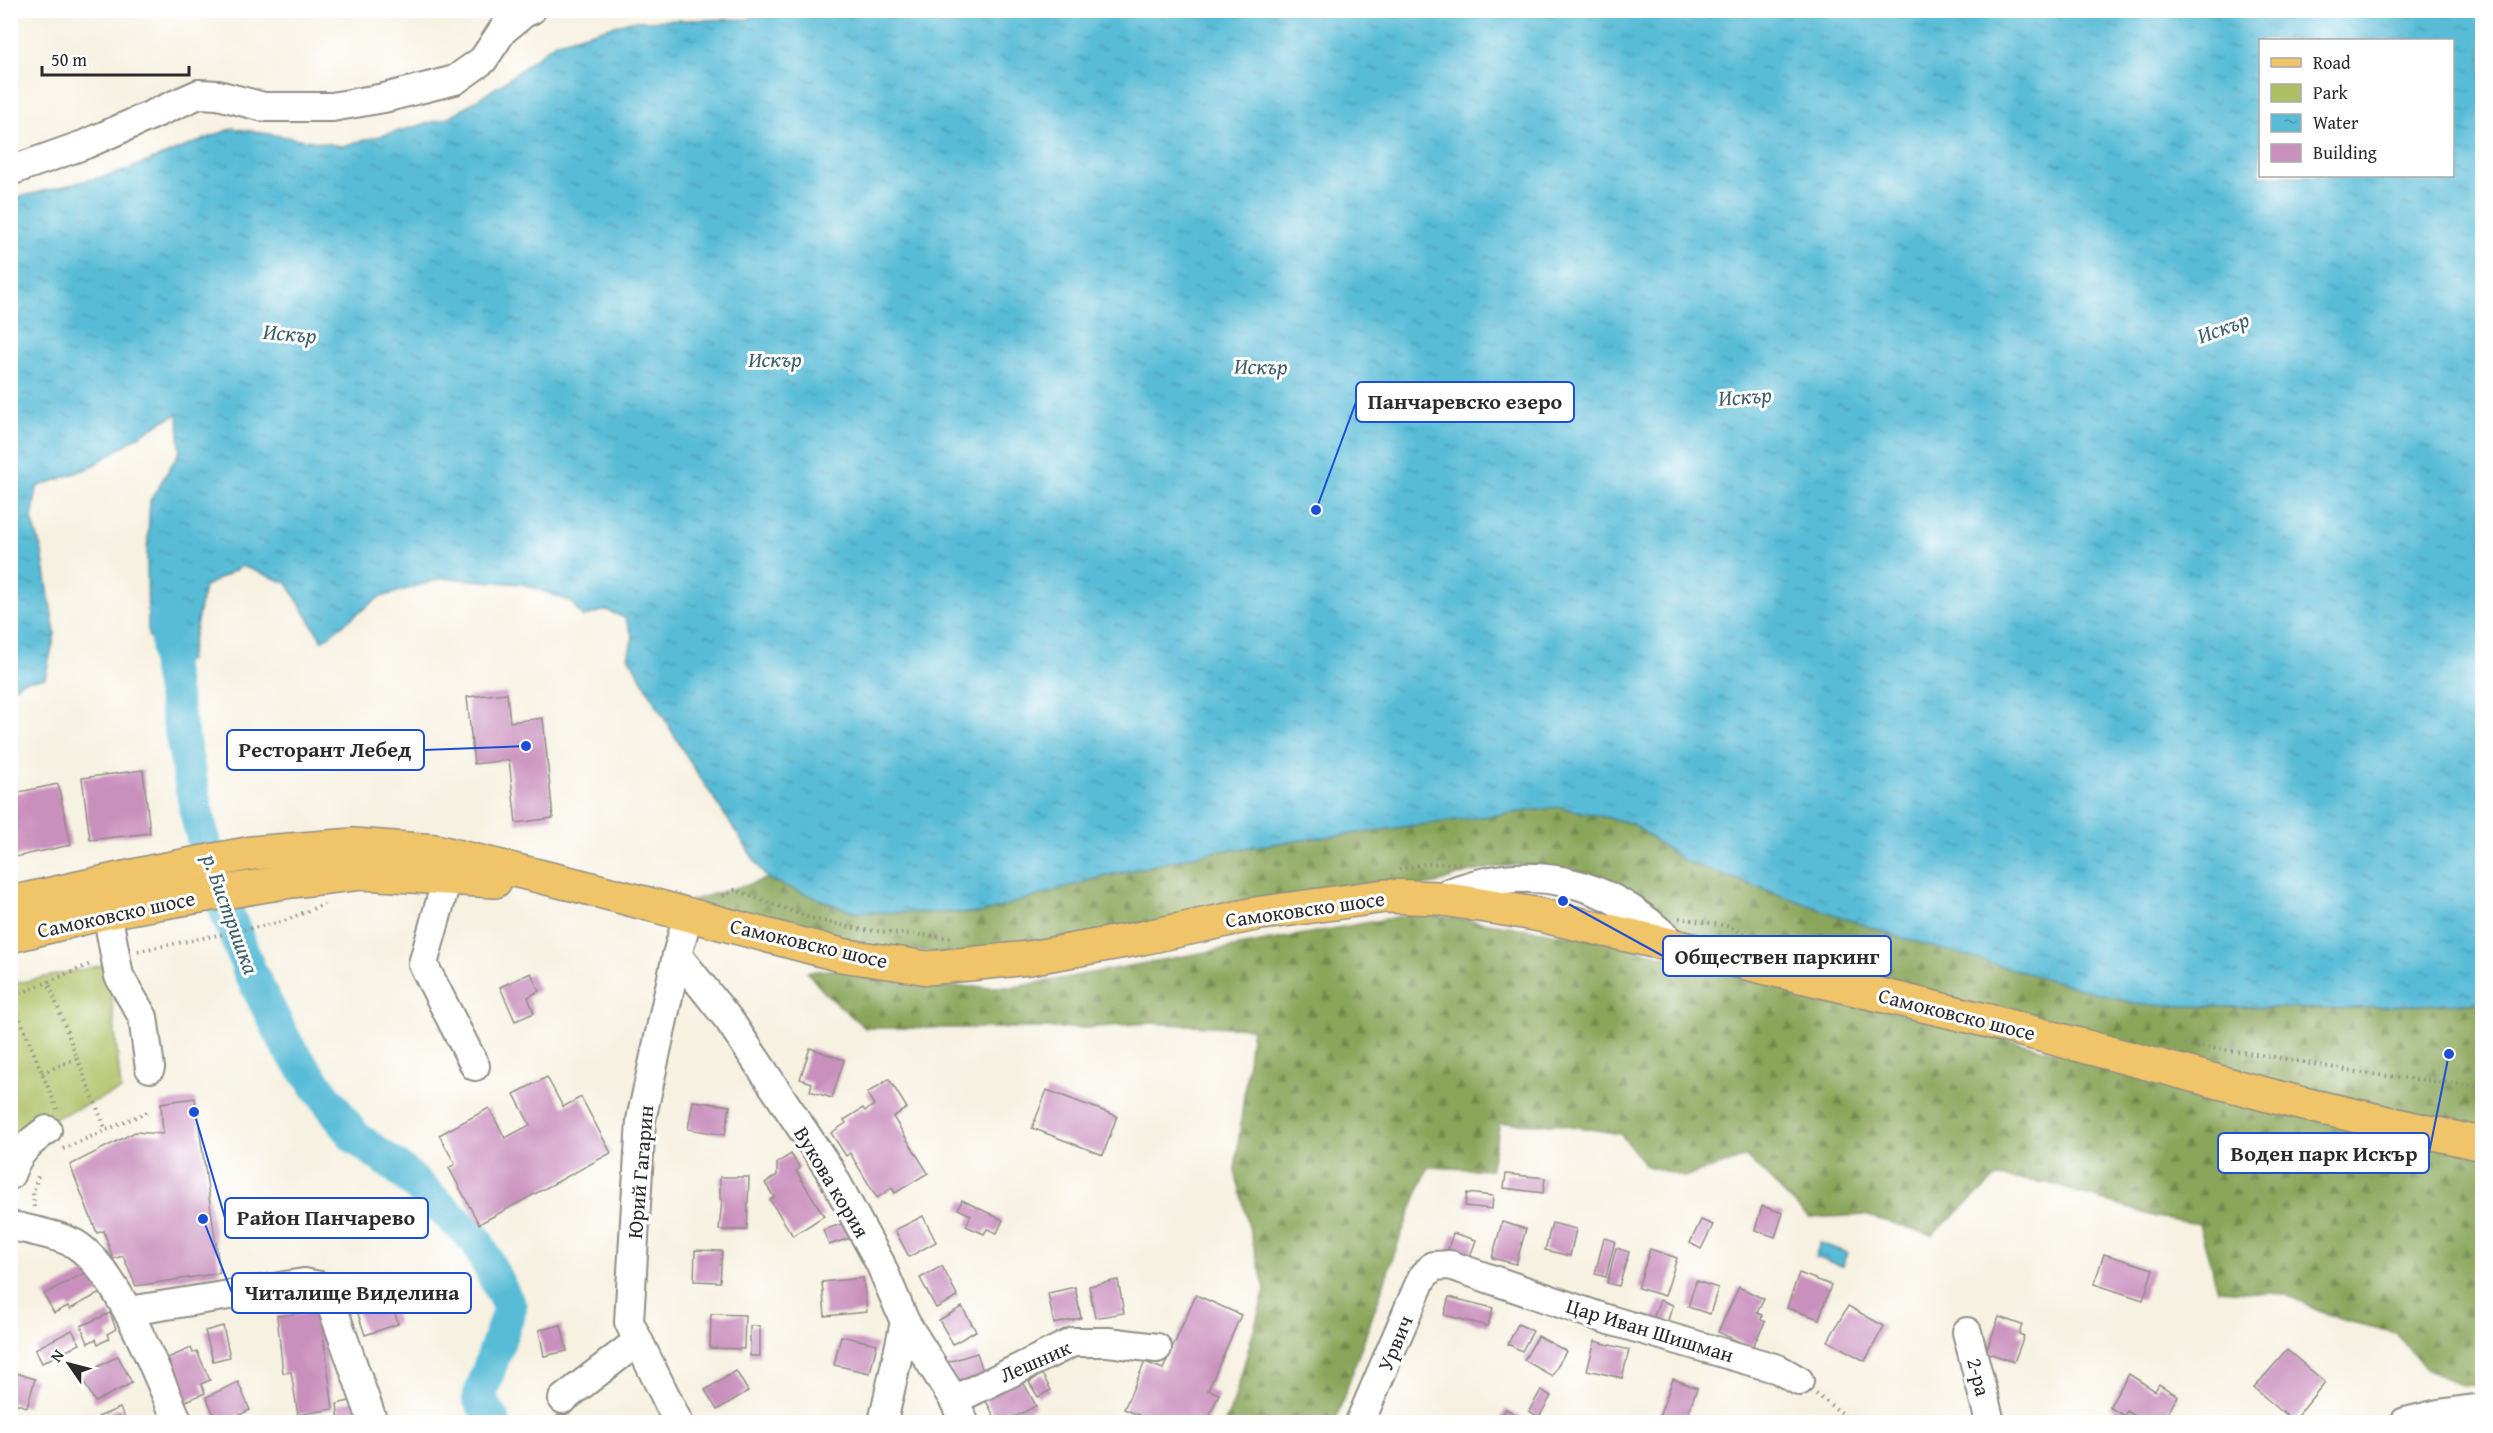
<svg xmlns="http://www.w3.org/2000/svg" width="2493" height="1433" viewBox="0 0 2493 1433" font-family="'Gentium Book Plus',serif">
  <style>
    .green { fill: #adc064; stroke: #6c7648; stroke-width: 1.5 }
    .forest { fill: url(#forest-firs); stroke: #5a6842; stroke-width: 1.5 }
    .water { fill: url(#water-ripples); stroke: #427481; stroke-width: 1.5; fill-rule: evenodd }
    .lines { fill: none; stroke-linecap: round; stroke-linejoin: round }
    .river { stroke: #59bcd7; stroke-width: 34 }
    .building { fill: #c98fbd }
    .minor-casing { stroke: #908e86; stroke-width: 32 }
    .major-casing { stroke: #908e86; stroke-width: 36 }
    .path { stroke: #908e86; stroke-width: 4; stroke-dasharray: 1.5 4.5; stroke-linecap: butt }
    .minor { stroke: #fff; stroke-width: 28 }
    .major { stroke: #f0c469; stroke-width: 33 }
    .labels { text-anchor: middle; dominant-baseline: central; stroke-width: 6; stroke-linejoin: round; paint-order: stroke }
    .street-label { font-size: 21px; fill: #2b2b2b; stroke: #fff }
    .water-label { font-size: 22px; font-style: italic; fill: #3b5e67; stroke: #fff }
    .leader { fill: none; stroke: #1d4ed8; stroke-width: 2 }
    .callout-dot { fill: #1d4ed8; stroke: #fff; stroke-width: 2 }
    .callout { fill: #fff; stroke: #1d4ed8; stroke-width: 2 }
    .callout-label { font-size: 22px; text-anchor: middle; font-weight: bold; fill: #2b2b2b }
  </style>
  <defs>
    <pattern id="forest-firs" width="22" height="20" patternUnits="userSpaceOnUse" patternTransform="scale(1.5)"><rect width="22" height="20" fill="#8aa65a"/><path d="M5 1l3.5 6h-7zM16 11l3.5 6h-7z" fill="#71874b"/></pattern>
    <pattern id="water-ripples" width="26" height="14" patternUnits="userSpaceOnUse" patternTransform="scale(1.5)"><rect width="26" height="14" fill="#59bcd7"/><path d="M2 4q2-2 4 0t4 0M15 11q2-2 4 0t4 0" fill="none" stroke="#4a99af"/></pattern>
  </defs>
  <rect width="100%" height="100%" fill="#fff"/>
  <filter id="ink" filterUnits="userSpaceOnUse"><feTurbulence type="fractalNoise" baseFrequency=".0167" numOctaves="2"/><feDisplacementMap in="SourceGraphic" scale="12" xChannelSelector="R" yChannelSelector="G"/><feConvolveMatrix kernelMatrix="1 2 1 2 8 2 1 2 1" color-interpolation-filters="sRGB"/></filter>
  <filter id="wash" filterUnits="userSpaceOnUse"><feTurbulence type="fractalNoise" baseFrequency=".008" numOctaves="4" result="noise"/><feDisplacementMap in="SourceGraphic" scale="24" xChannelSelector="R" yChannelSelector="G"/><feGaussianBlur stdDeviation="1.35" result="paint"/><feColorMatrix in="noise" values="0 0 0 0 0 0 0 0 0 0 0 0 0 0 0 0 0 1.4 0 .05"/><feComposite in="paint" operator="in"/></filter>
  <g filter="url(#wash)">
    <rect width="100%" height="100%" fill="#f6f1e1"/>
    <polygon class="green" points="108,964 121,1090 43,1123 11,1154 11,984"/>
    <g class="forest">
      <path d="M 1559,807 L 1631,823 L 1684,861 L 2140,1005 L 2329,1009 L 2482,1002 L 2482,1129 L 2211,1068 L 1684,936 C 1615,864 1527,847 1435,884 L 970,955 L 839,944 L 692,900 L 767,879 L 853,912 L 981,913 L 1094,879 L 1211,852 Z"/>
      <polygon points="1419,913 1595,939 2482,1156 2482,1384 2462,1386 2426,1369 2396,1333 2339,1319 2284,1294 2218,1290 2199,1224 2156,1217 2048,1183 1997,1177 1932,1235 1865,1215 1809,1218 1747,1157 1684,1177 1645,1165 1621,1134 1558,1124 1500,1123 1490,1170 1428,1167 1401,1235 1335,1422 1225,1422 1233,1404 1265,1290 1235,1171 1252,1028 1148,1023 1086,1028 865,1028 825,993 807,972 850,968 914,987 1015,987"/>
    </g>
    <g class="water">
      <path d="M 766,11 L 2482,11 L 2482,1002 L 2329,1009 L 2140,1005 L 1895,936 L 1684,861 L 1631,823 L 1559,807 L 1211,852 L 1094,879 L 981,913 L 853,912 L 767,879 L 688,759 L 628,656 L 633,637 L 625,618 L 606,610 L 583,617 L 570,601 L 523,584 L 443,578 L 378,598 L 322,641 L 287,583 L 242,566 L 204,587 L 189,660 L 169,670 L 148,635 L 147,554 L 150,501 L 180,451 L 178,414 L 159,423 L 89,468 L 37,487 L 32,519 L 42,552 L 55,634 L 45,678 L 23,681 L 11,689 L 11,199 L 121,172 L 233,128 L 342,146 L 448,118 L 502,84 L 555,43 L 631,21 L 748,19 ZM 2260,40 L 2452,40 L 2452,176 L 2260,176 Z"/>
      <polygon points="1820,1243 1847,1253 1842,1266 1815,1257"/>
    </g>
    <g class="lines">
      <polyline class="river" points="166,624 169,670 198,819 213,876 250,972 288,1047 355,1137 403,1172 476,1240 510,1308 479,1398 494,1422"/>
    </g>
    <g id="blocks">
      <g class="building">
        <polygon points="507,693 510,722 543,718 553,818 516,823 509,760 474,764 467,697"/>
        <polygon points="143,770 150,833 90,840 82,778"/>
        <polygon points="58,784 71,845 10,858 10,794"/>
        <polygon points="531,973 539,991 528,997 534,1013 515,1021 500,987"/>
        <polygon points="810,1048 844,1060 832,1098 810,1091 812,1083 800,1079"/>
        <polygon points="547,1077 563,1107 581,1097 611,1153 479,1224 449,1168 455,1164 439,1135 489,1108 505,1138 530,1125 514,1094"/>
        <polygon points="889,1079 907,1108 893,1117 928,1173 895,1193 892,1188 877,1198 850,1153 846,1156 831,1133 846,1123 844,1120 863,1108 865,1111 874,1105 867,1093"/>
        <polygon points="1047,1090 1117,1116 1103,1155 1032,1128"/>
        <polygon points="195,1098 220,1273 136,1286 123,1256 113,1259 104,1231 97,1233 70,1165 135,1132 163,1134 161,1103"/>
        <polygon points="693,1101 730,1106 725,1135 688,1129"/>
        <polygon points="791,1154 800,1168 796,1171 824,1216 793,1236 770,1200 774,1197 765,1183 777,1175 777,1163"/>
        <polygon points="1506,1174 1545,1178 1543,1193 1504,1188"/>
        <polygon points="720,1177 749,1177 747,1230 719,1230 722,1199 720,1199"/>
        <polygon points="1467,1193 1493,1196 1492,1209 1465,1206"/>
        <polygon points="962,1200 1003,1220 997,1233 987,1229 984,1234 966,1226 971,1215 958,1209"/>
        <polygon points="1762,1206 1783,1213 1775,1237 1755,1230"/>
        <polygon points="923,1216 936,1242 909,1257 895,1230"/>
        <polygon points="1701,1220 1713,1225 1701,1249 1690,1243"/>
        <polygon points="1502,1222 1526,1229 1516,1264 1492,1258"/>
        <polygon points="845,1223 850,1238 829,1245 823,1230"/>
        <polygon points="1552,1223 1576,1229 1570,1256 1545,1250"/>
        <polygon points="1453,1233 1476,1240 1469,1260 1447,1252"/>
        <polygon points="1604,1238 1615,1241 1606,1277 1595,1274"/>
        <polygon points="1616,1248 1629,1252 1619,1286 1607,1283"/>
        <polygon points="1650,1249 1677,1258 1665,1296 1638,1288"/>
        <polygon points="695,1250 722,1251 720,1282 694,1281"/>
        <polygon points="2104,1254 2153,1269 2143,1300 2094,1284"/>
        <polygon points="942,1266 958,1297 936,1308 920,1278"/>
        <polygon points="88,1271 100,1293 70,1309 68,1306 54,1313 44,1294"/>
        <polygon points="1799,1273 1831,1285 1819,1319 1787,1308"/>
        <polygon points="863,1278 867,1312 825,1316 822,1282"/>
        <polygon points="1118,1280 1124,1313 1095,1318 1089,1286"/>
        <polygon points="1696,1281 1718,1288 1710,1314 1688,1307"/>
        <polygon points="1075,1287 1081,1318 1054,1324 1048,1293"/>
        <polygon points="1739,1287 1764,1299 1757,1313 1762,1315 1761,1320 1765,1322 1752,1348 1718,1332"/>
        <polygon points="1196,1295 1241,1315 1208,1390 1219,1394 1207,1422 1188,1422 1178,1418 1176,1422 1155,1422 1124,1409 1145,1362 1163,1369"/>
        <polygon points="1449,1297 1493,1308 1488,1326 1444,1315"/>
        <polygon points="391,1300 398,1324 365,1335 357,1311"/>
        <polygon points="1660,1300 1673,1305 1665,1329 1651,1324"/>
        <polygon points="1848,1306 1884,1326 1865,1361 1828,1341"/>
        <polygon points="962,1307 976,1331 953,1344 939,1320"/>
        <polygon points="320,1311 333,1409 298,1415 291,1372 283,1373 277,1316"/>
        <polygon points="110,1313 116,1329 107,1334 109,1339 98,1344 96,1339 88,1343 81,1326"/>
        <polygon points="711,1314 745,1315 744,1349 710,1348"/>
        <polygon points="1999,1317 2022,1325 2019,1334 2024,1336 2014,1362 1986,1352"/>
        <polygon points="1518,1324 1533,1331 1522,1351 1508,1344"/>
        <polygon points="561,1325 567,1351 544,1356 539,1330"/>
        <polygon points="223,1326 230,1357 213,1361 205,1331"/>
        <rect x="750" y="1326" width="10" height="30"/>
        <polygon points="72,1330 80,1344 42,1363 35,1349"/>
        <polygon points="841,1336 877,1344 870,1373 834,1365"/>
        <polygon points="1538,1336 1566,1351 1552,1376 1524,1360"/>
        <polygon points="1595,1341 1629,1350 1622,1378 1587,1370"/>
        <polygon points="191,1348 193,1353 197,1351 210,1380 201,1384 205,1393 179,1404 162,1366 170,1363 168,1358"/>
        <polygon points="2287,1350 2325,1382 2293,1421 2254,1388"/>
        <polygon points="977,1353 985,1377 956,1387 948,1362"/>
        <polygon points="118,1356 132,1383 95,1402 81,1376"/>
        <polygon points="10,1371 35,1379 27,1407 10,1402"/>
        <polygon points="736,1371 748,1391 717,1410 705,1390"/>
        <polygon points="1042,1374 1051,1390 1038,1397 1029,1382"/>
        <polygon points="2129,1374 2155,1391 2159,1384 2178,1396 2165,1418 2173,1422 2145,1422 2127,1411 2124,1416 2109,1407"/>
        <polygon points="1021,1378 1036,1406 1005,1422 997,1422 984,1397"/>
        <polygon points="1673,1379 1697,1388 1685,1422 1657,1422"/>
        <polygon points="238,1382 250,1410 224,1422 217,1422 206,1397"/>
        <polygon points="1541,1390 1551,1396 1539,1417 1529,1411"/>
        <polygon points="357,1399 363,1419 339,1422 337,1404"/>
        <polygon points="120,1408 127,1422 100,1422 98,1417"/>
        <polygon points="1506,1409 1522,1418 1519,1422 1498,1422"/>
        <polygon points="563,1412 571,1422 549,1422"/>
      </g>
    </g>
  </g>
  <g filter="url(#ink)">
    <use href="#blocks" fill-opacity="0" stroke="#908e86" stroke-width="1.5"/>
    <g class="lines">
      <g class="minor-casing">
        <g id="minor">
          <polyline points="10,171 86,144 199,94 218,95 264,107 332,107 384,98 455,80 483,60 503,30 524,13 531,10"/>
          <polyline points="447,878 423,964 475,1066"/>
          <path d="M 1437,898 C 1525,859 1608,877 1675,946"/>
          <polyline points="107,912 119,976 143,1017 150,1068"/>
          <polyline points="677,955 729,1020 829,1169 880,1263 905,1322 954,1400 964,1422"/>
          <path d="M 10,1175 C 18,1153 28,1143 47,1130"/>
          <path d="M 17,1227 C 34,1231 61,1236 75,1244 C 119,1271 157,1375 178,1422"/>
          <polyline points="129,1311 304,1283 319,1286 329,1298 373,1422"/>
          <polyline points="1967,1332 1990,1422"/>
          <polyline points="563,1399 638,1341"/>
          <polyline points="954,1400 1073,1342 1108,1342 1157,1348"/>
          <polyline points="678,1422 629,1322 641,1120 677,955 688,915"/>
          <polyline points="883,1422 905,1322"/>
          <polyline points="1360,1422 1422,1278 1433,1266 1450,1265 1606,1319 1778,1369 1799,1381"/>
          <polyline points="2405,1422 2438,1414 2482,1408"/>
        </g>
      </g>
      <g class="major-casing">
        <g id="major">
          <polyline points="10,903 151,872 252,853 353,845 435,851 580,886 841,955 928,968 1029,958 1142,938 1255,914 1385,896 1437,898 1535,914 1675,946 1977,1018 2295,1102 2482,1144"/>
          <polyline points="10,936 107,912 158,903 291,881 362,873 495,881"/>
        </g>
      </g>
      <g class="path">
        <polyline points="1399,869 1425,864 1460,863"/>
        <polyline points="723,896 735,890 810,918 864,930 954,938"/>
        <polyline points="1679,918 1727,926 1744,934"/>
        <polyline points="138,951 282,922 324,904"/>
        <polyline points="11,997 57,1109"/>
        <polyline points="10,998 93,963"/>
        <polyline points="2184,1044 2269,1056 2363,1073 2482,1087"/>
        <polyline points="77,1058 106,1130"/>
        <polyline points="42,1073 77,1058 48,981"/>
        <polyline points="63,1149 147,1112"/>
        <polyline points="34,1207 33,1192 39,1173"/>
        <polyline points="1816,1394 1854,1422"/>
      </g>
      <use href="#minor" class="minor"/>
      <use href="#major" class="major"/>
    </g>
  </g>
  <g class="labels">
    <g class="street-label">
      <text transform="translate(1305 909) rotate(-8)">Самоковско шосе</text>
      <text transform="translate(116 914) rotate(-12)">Самоковско шосе</text>
      <text transform="translate(809 943) rotate(13)">Самоковско шосе</text>
      <text transform="translate(1957 1014) rotate(14)">Самоковско шосе</text>
      <text transform="translate(640 1172) rotate(-85)">Юрий Гагарин</text>
      <text transform="translate(832 1182) rotate(59)">Вукова кория</text>
      <text transform="translate(1650 1330) rotate(17)">Цар Иван Шишман</text>
      <text transform="translate(1395 1343) rotate(-67)">Урвич</text>
      <text transform="translate(1035 1361) rotate(-24)">Лешник</text>
      <text transform="translate(1979 1377) rotate(76)">2-ра</text>
    </g>
    <g class="water-label">
      <text transform="translate(2223 327) rotate(-20)">Искър</text>
      <text transform="translate(290 333) rotate(5)">Искър</text>
      <text x="775" y="359">Искър</text>
      <text transform="translate(1261 366) rotate(1)">Искър</text>
      <text transform="translate(1745 396) rotate(-4)">Искър</text>
      <text transform="translate(231 914) rotate(70)">р. Бистришка</text>
    </g>
  </g>
  <path class="leader" d="M1316 510L1356 402M526 746L424 750M1563 901L1663 956M2449 1054L2429 1153M194 1112L225 1218M203 1219L232 1293"/>
  <g class="callout-dot">
    <circle cx="1316" cy="510" r="6"/>
    <circle cx="526" cy="746" r="6"/>
    <circle cx="1563" cy="901" r="6"/>
    <circle cx="2449" cy="1054" r="6"/>
    <circle cx="194" cy="1112" r="6"/>
    <circle cx="203" cy="1219" r="6"/>
  </g>
  <g class="callout">
    <rect x="1356" y="382" width="218" height="40" rx="6"/>
    <rect x="227" y="730" width="197" height="40" rx="6"/>
    <rect x="1663" y="936" width="228" height="40" rx="6"/>
    <rect x="2218" y="1133" width="211" height="40" rx="6"/>
    <rect x="225" y="1198" width="203" height="40" rx="6"/>
    <rect x="232" y="1273" width="239" height="40" rx="6"/>
  </g>
  <g class="callout-label">
    <text x="1465" y="409">Панчаревско езеро</text>
    <text x="325" y="757">Ресторант Лебед</text>
    <text x="1777" y="964">Обществен паркинг</text>
    <text x="2324" y="1161">Воден парк Искър</text>
    <text x="326" y="1225">Район Панчарево</text>
    <text x="352" y="1300">Читалище Виделина</text>
  </g>
  <rect width="2493" height="1433" fill="none" stroke="#fff" stroke-width="36"/>
  <rect x="2259" y="39" width="195" height="138" fill="#ffffff" stroke="#aaaaaa" stroke-width="1.5"/>
  <rect x="2271" y="58" width="30" height="9" fill="#f0c469" stroke="#aaaaaa" stroke-width="1.5"/>
  <text x="2313" y="69" font-size="18" fill="#2b2b2b">Road</text>
  <rect x="2271" y="84" width="30" height="18" fill="#adc064" stroke="#aaaaaa" stroke-width="1.5"/>
  <text x="2313" y="99" font-size="18" fill="#2b2b2b">Park</text>
  <rect x="2271" y="114" width="30" height="18" fill="url(#water-ripples)" stroke="#aaaaaa" stroke-width="1.5"/>
  <text x="2313" y="129" font-size="18" fill="#2b2b2b">Water</text>
  <rect x="2271" y="144" width="30" height="18" fill="#c98fbd" stroke="#aaaaaa" stroke-width="1.5"/>
  <text x="2313" y="159" font-size="18" fill="#2b2b2b">Building</text>
  <g transform="translate(69 1364) rotate(305)" stroke="#ffffff" stroke-width="4.5" paint-order="stroke">
  <path d="M0-4.5L10 22L0 15L-10 22Z" fill="#2b2b2b"/>
  <text y="-9" font-size="16" font-weight="bold" text-anchor="middle" fill="#2b2b2b">N</text>
  </g>
  <path d="M42 66v9h147v-9" fill="none" stroke="#2b2b2b" stroke-width="3"/>
  <text x="51" y="66" font-size="18" fill="#2b2b2b" stroke="#ffffff" stroke-width="4.5" paint-order="stroke">50 m</text>
</svg>
